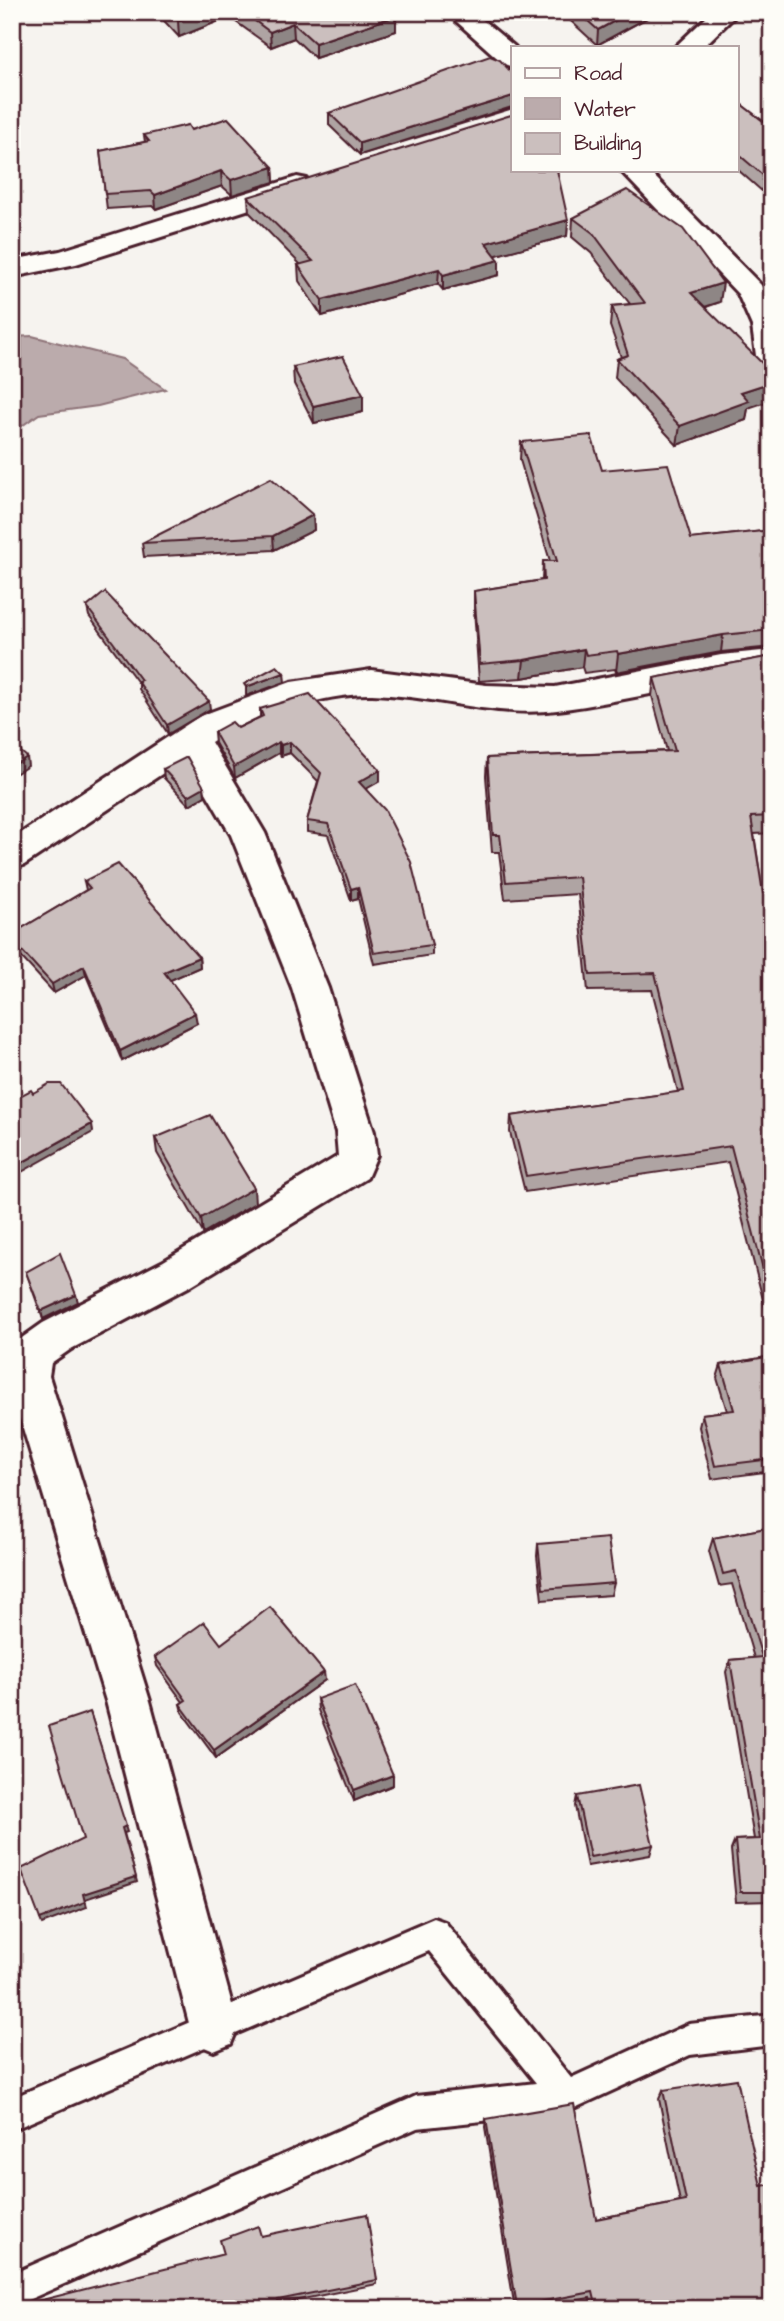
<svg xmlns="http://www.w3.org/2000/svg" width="784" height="2321" viewBox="0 0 784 2321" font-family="'Architects Daughter',sans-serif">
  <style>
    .water { fill: #bbabac; stroke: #8e7378; stroke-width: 2 }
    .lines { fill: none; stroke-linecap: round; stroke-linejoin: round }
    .lane-casing { stroke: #4a1f2b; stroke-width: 6 }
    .street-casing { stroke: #4a1f2b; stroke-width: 6 }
    .primary-casing { stroke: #4a1f2b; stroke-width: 6 }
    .lane { fill: #fdfcf7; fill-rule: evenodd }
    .street { fill: #fdfcf7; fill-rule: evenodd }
    .primary { fill: #fdfcf7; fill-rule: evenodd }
    .wall { fill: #afa4a3; stroke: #4a1f2b; stroke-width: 2 }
    .shaded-wall { fill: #8e8685; stroke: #4a1f2b; stroke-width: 2 }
    .building { fill: #cbbfbe; stroke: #4a1f2b; stroke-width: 2 }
  </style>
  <rect width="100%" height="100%" fill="#f6f3ef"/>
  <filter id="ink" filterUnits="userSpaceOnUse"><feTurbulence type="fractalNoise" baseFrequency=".0143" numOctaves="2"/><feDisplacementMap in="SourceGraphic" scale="14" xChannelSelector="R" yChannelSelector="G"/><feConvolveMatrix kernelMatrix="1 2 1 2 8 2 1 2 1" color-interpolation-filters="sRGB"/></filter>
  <g filter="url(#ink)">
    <polygon class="water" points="32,336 122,359 165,389 98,406 39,414 12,433 19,454 12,466 12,337"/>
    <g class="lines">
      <g class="lane-casing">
        <polygon id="lane" points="434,1918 445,1922 571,2078 689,2024 772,2015 772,2045 690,2055 566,2112 417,2128 12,2307 12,2274 405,2101 416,2096 536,2083 429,1951 12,2130 12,2098"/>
      </g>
      <g class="street-casing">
        <g id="street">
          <polygon points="712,12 739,12 703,47 675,47"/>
          <polygon points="297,177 307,179 311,185 307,191 76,264 12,277 12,260 60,251"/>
          <path d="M 772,650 L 772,673 C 699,681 629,701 557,710 C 495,718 433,695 372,694 C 325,693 249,717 211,742 L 265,833 L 328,988 L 374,1132 L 377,1155 L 367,1178 L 190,1286 L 71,1349 L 51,1363 L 49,1376 L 150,1701 L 238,2027 L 231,2044 L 214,2051 L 197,2044 L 190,2027 L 106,1701 L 12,1392 L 12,1355 L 19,1340 L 43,1323 L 162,1262 L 338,1156 L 336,1132 L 292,988 L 231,835 L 186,758 L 24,865 L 12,869 L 12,839 L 200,716 L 291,682 L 371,670 L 486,685 L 555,687 L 721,655 Z"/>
        </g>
      </g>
      <g class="primary-casing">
        <g id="primary">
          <polygon points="446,12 473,12 515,47 513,67 504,64"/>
          <polygon points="620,170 648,170 761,285 772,306 772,372 762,370 757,363 752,326 738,294"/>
        </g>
      </g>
      <use href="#lane" class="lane"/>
      <use href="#street" class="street"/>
      <use href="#primary" class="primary"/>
    </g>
    <g class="wall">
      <polygon points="156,12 393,12 396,31 315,58 294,38 271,47 229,17 179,37"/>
      <polygon points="561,12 658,12 597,45"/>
      <polygon points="772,13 772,35 766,32 768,15"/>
      <polygon points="513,74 513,108 360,155 329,125 329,113"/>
      <polygon points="737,101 772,128 772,200 737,169"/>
      <polygon points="144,135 273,167 274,182 232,195 222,186 156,209 153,206 107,209 100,151 145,142"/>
      <polygon points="248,197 568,220 567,236 496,255 499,275 443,290 438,284 322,316 299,281 298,265 301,265 249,212"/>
      <polygon points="573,218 720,302 706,307 748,408 746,420 677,445 615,378 617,359 621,357 610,326 612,306 630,304 591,253 572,237"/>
      <polygon points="293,367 363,395 363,412 314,423 294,384"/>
      <polygon points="521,442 602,470 691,539 772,530 772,647 721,652 616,672 615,669 584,673 582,667 522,678 479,681 474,609 474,591 542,580 543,561 550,561 520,460"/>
      <polygon points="313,515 314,530 274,550 144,557 142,543"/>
      <polygon points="87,607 210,709 168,734 139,689 139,684 89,616"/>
      <polygon points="772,656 772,833 754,834 763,893 772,893 772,1335 728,1162 525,1192 510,1132 511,1116 678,1092 652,990 588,991 578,894 505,899 499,852 492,852 486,776 487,758 667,751 652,696 654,678"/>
      <polygon points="260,709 380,770 380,781 365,789 432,945 432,955 374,964 358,898 351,900 328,835 307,832 307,821 318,781 290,753 281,756 279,753 235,778 215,743 214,732 238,728 260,717"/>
      <polygon points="163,769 204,787 205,796 189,805 164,778"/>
      <polygon points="84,881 199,957 200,967 170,980 197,1023 122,1061 86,975 54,993 12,947 12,934 86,890"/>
      <polygon points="155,1138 255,1203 203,1233 157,1153"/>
      <polygon points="26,1272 78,1302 43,1319"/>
      <polygon points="772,1356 772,1471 712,1479 699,1427 702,1414 727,1411 717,1378 721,1365"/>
      <polygon points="772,1527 772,1901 736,1902 731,1850 735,1840 754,1839 726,1672 730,1660 754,1658 732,1584 719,1586 709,1551 713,1538"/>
      <polygon points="538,1544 614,1583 611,1595 542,1600 537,1556"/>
      <polygon points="221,1644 325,1680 216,1758 182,1712 180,1704 183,1702 157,1666 155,1657"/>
      <polygon points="317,1699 393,1775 393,1785 354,1801 318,1710"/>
      <polygon points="577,1796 653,1845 650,1855 587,1866 575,1806"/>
      <polygon points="663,2090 772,2309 592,2309 590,2298 530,2309 515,2309 485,2127 486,2119 596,2219 680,2202 659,2099"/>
      <polygon points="261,2236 377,2280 377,2284 279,2304 224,2254"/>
    </g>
    <g class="shaded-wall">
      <polygon points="201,12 229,12 229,17 179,37 178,21"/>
      <polygon points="631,12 658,12 597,45 598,30"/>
      <polygon points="396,16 396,31 315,58 315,43"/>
      <polygon points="293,23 294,38 271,47 270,32"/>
      <polygon points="513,96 512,107 360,155 360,143"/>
      <polygon points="273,167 274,182 232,195 231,180"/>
      <polygon points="221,171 222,186 156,209 155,195"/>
      <polygon points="568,220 567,236 486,258 486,243"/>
      <polygon points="499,260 499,275 443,290 443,275"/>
      <polygon points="439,269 438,284 322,316 322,300"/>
      <polygon points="723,283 720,302 689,312 691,293"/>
      <polygon points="772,382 772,400 748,408 746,420 677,445 680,426 741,392"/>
      <polygon points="363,395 363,412 314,423 313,406"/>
      <polygon points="313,515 314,530 274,550 273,536"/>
      <polygon points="723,635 721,652 616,672 618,654"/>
      <polygon points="584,649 582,667 522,678 524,660"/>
      <polygon points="284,673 285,682 246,696 246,687"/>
      <polygon points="209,701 210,709 168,734 167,725"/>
      <polygon points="279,742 279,753 235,778 234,767"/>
      <polygon points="290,742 290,753 281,756 281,745"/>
      <polygon points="27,757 28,766 12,776 12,766"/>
      <polygon points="380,770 380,781 359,793 359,782"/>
      <polygon points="204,787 205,796 189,805 188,796"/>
      <polygon points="358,887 358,898 351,900 351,889"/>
      <polygon points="199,957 200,967 166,982 164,972"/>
      <polygon points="84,966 86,975 54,993 52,984"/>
      <polygon points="195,1013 197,1023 122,1061 120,1051"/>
      <polygon points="92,1124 93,1132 18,1174 16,1166"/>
      <polygon points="254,1188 255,1203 203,1233 201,1218"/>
      <polygon points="76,1295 78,1302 43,1319 41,1311"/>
      <polygon points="324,1672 325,1680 216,1758 214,1750"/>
      <polygon points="90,1712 127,1832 124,1833 137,1882 85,1899 87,1907 42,1924 40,1919 83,1894"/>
      <polygon points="393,1775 393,1785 354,1801 354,1790"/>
    </g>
    <g class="building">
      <polygon points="169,12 201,12 178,21"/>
      <polygon points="243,12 393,12 396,16 315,43 293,23 270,32"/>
      <polygon points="578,12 631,12 598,30"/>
      <polygon points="490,56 500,60 513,74 513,96 360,143 329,113"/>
      <polygon points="737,101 772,128 772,183 737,153"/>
      <polygon points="511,115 513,118 513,170 557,170 568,220 486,243 499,260 443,275 439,269 322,300 298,265 313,261 248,197"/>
      <polygon points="228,118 273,167 231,180 221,171 155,195 151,191 105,194 100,151 149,141 144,135 188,125 191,130"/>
      <polygon points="627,190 683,229 723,283 691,293 772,373 772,382 741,392 749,401 680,426 617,359 628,355 612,306 645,303 593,233 573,218"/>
      <polygon points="343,356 363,395 313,406 293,367"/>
      <polygon points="591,435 602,470 668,464 691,539 772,530 772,630 723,635 618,654 617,651 586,655 584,649 524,660 480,664 474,591 544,580 543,561 557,561 521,442"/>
      <polygon points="271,478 313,515 273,536 142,543"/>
      <polygon points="105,592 209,701 167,725 138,681 141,680 87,607"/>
      <polygon points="772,656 772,816 751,817 763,893 772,893 772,1304 731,1146 526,1176 511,1116 684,1091 655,973 590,975 579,877 506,882 500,835 493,835 487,758 675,751 654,678"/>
      <polygon points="277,666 284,673 246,687 244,684"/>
      <polygon points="310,694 380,770 359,782 385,810 411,862 432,945 374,953 358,887 351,889 328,824 307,821 321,773 290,742 281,745 279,742 234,767 214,732 232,722 238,728 263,716 260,709"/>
      <polygon points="12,744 27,757 12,766"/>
      <polygon points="187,757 204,787 188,796 163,769"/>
      <polygon points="118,864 199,957 164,972 195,1013 120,1051 84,966 52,984 12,940 12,934 90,888 84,881"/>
      <polygon points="49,1084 61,1084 92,1124 16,1166 12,1159 12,1100 31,1090 33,1093"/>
      <polygon points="210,1115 254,1188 201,1218 155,1138"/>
      <polygon points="60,1253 76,1295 41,1311 26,1272"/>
      <polygon points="772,1356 772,1459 715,1466 702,1414 734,1410 721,1365"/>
      <polygon points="772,1527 772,1892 740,1892 735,1840 760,1839 730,1660 762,1657 736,1571 723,1574 713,1538"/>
      <polygon points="608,1538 614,1583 543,1589 538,1544"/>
      <polygon points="270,1607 324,1672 214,1750 180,1704 186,1700 155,1657 204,1622 221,1644"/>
      <polygon points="355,1685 393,1775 354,1790 317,1699"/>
      <polygon points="90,1712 126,1826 122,1828 136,1877 83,1894 85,1902 40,1919 21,1869 83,1839 49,1726"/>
      <polygon points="639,1785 653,1845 590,1857 577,1796"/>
      <polygon points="737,2079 761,2186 772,2184 772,2309 597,2309 593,2292 517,2306 486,2119 574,2104 596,2219 686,2201 663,2090"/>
      <polygon points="367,2214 377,2280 278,2300 280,2309 39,2309 38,2301 224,2254 220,2240 258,2226 261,2236"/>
    </g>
  </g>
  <rect width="784" height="2321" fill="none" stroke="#fdfcf7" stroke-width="42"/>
  <rect x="21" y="21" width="742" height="2279" fill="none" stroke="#4a1f2b" stroke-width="2.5" filter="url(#ink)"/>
  <rect x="511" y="46" width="228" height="126" fill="#fdfcf7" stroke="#b5a4a5" stroke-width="2"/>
  <rect x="525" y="68" width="35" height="10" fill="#fdfcf7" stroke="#b5a4a5" stroke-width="2"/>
  <text x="574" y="80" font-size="21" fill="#4a1f2b">Road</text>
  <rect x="525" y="98" width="35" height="21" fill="#bbabac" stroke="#b5a4a5" stroke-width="2"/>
  <text x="574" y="116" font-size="21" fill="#4a1f2b">Water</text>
  <rect x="525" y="133" width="35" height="21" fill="#cbbfbe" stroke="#b5a4a5" stroke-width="2"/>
  <text x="574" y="150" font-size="21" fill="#4a1f2b">Building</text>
</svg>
